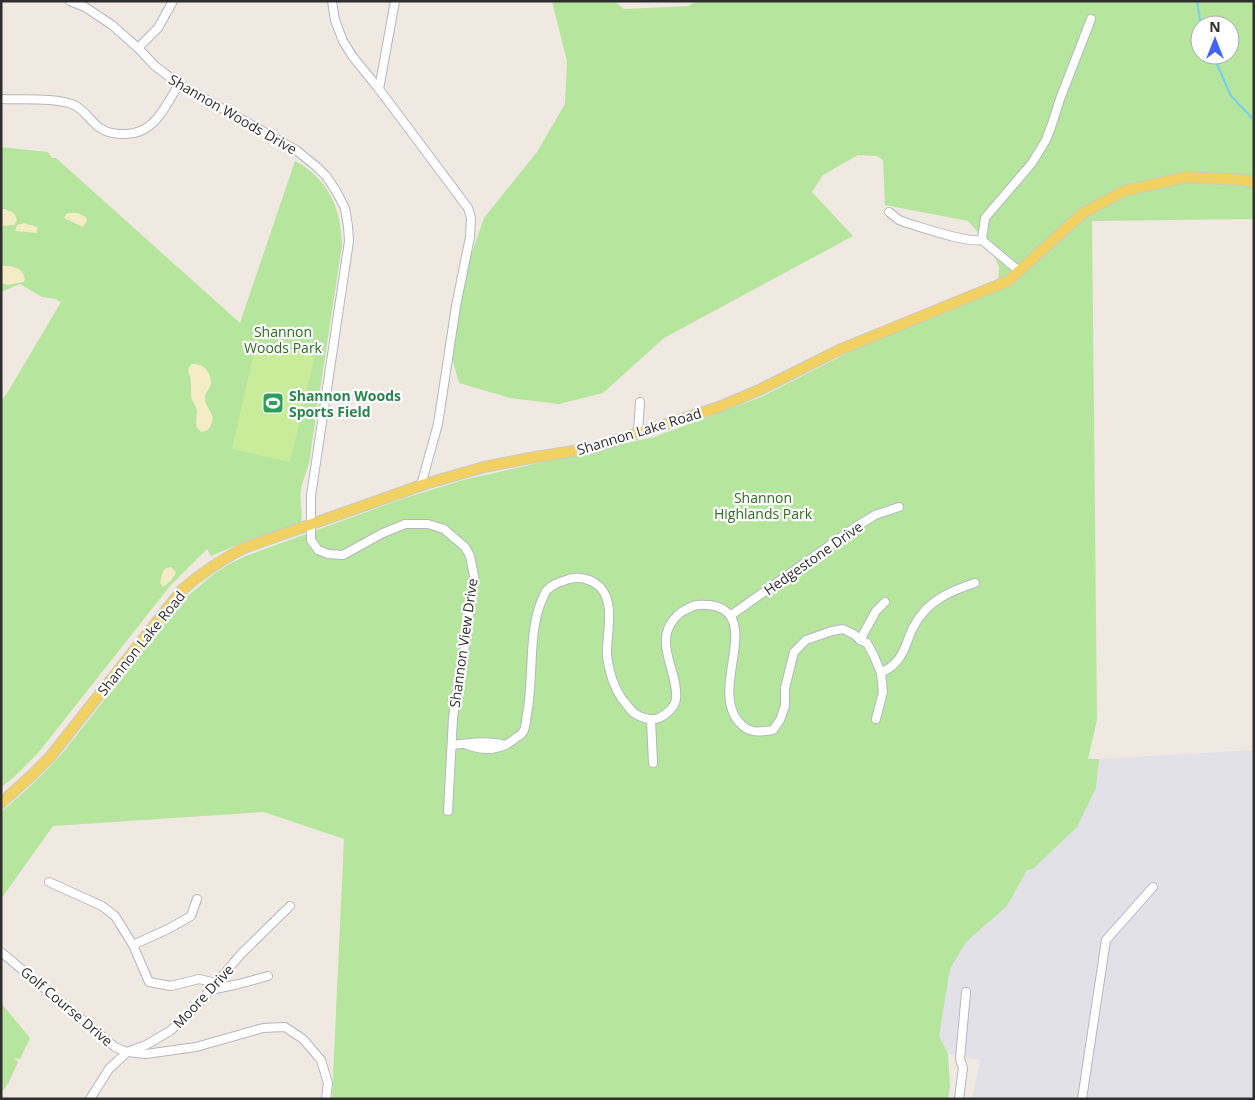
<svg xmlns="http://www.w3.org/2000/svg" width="1255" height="1100" viewBox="0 0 1255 1100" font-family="'Open Sans',sans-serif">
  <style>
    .industrial { fill: #e3e1e8 }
    .green { fill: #b6e59e; fill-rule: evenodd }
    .sand { fill: #f3ecc5 }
    .pitch { fill: #c9ec9a }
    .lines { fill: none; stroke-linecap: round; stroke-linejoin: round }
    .stream { stroke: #75cff0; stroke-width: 2 }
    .minor-casing { stroke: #b4b7c1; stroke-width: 10 }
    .major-casing { stroke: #c9c9c9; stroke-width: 12 }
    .minor { stroke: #fff; stroke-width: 8 }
    .major { stroke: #f2d163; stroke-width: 10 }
    .labels { text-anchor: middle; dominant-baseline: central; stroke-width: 4.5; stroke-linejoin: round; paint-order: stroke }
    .street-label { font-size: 14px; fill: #2e2e2e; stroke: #fff }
    .park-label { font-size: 14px; fill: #2c6e1b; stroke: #fff }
    .leisure-label { font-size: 14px; font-weight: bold; fill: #27864d; stroke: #fff; text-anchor: start }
  </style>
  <rect width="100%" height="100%" fill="#efe9e1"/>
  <polygon class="industrial" points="1254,750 1254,1099 972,1099 980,1060 948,1054 926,1015 965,888 1096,788 1099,759"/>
  <g class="green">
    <path d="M 552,1 L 614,1 L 624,9 L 689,6 L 696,1 L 1254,1 L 1254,219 L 1092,221 L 1097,720 L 1088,759 L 1099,759 L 1096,788 L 1077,827 L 1033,869 L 1027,870 L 1007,906 L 966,942 L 950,969 L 939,1036 L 948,1054 L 950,1087 L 948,1099 L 332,1099 L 344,839 L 264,812 L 53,826 L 1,899 L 1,812 C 24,793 44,774 64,751 L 183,600 L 215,573 L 231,563 L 246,556 L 402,499 L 463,480 L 654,437 L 761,397 L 863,345 L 955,309 L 998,282 L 999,267 L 991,247 L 968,221 L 885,205 L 883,160 L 877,156 L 858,155 L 823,175 L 812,192 L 853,236 L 664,338 L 603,393 L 559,404 L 510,398 L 459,383 L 447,340 L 458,292 L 484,218 L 537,152 L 565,104 L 567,61 ZM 1200,25 L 1230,25 L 1230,55 L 1200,55 Z"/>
    <path d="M 1,147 L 48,152 L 52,158 L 56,158 L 240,323 L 295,161 C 329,179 341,209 342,245 L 309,463 C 307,472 302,481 301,490 C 299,501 303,511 301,523 L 251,539 L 211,556 L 207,549 L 170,586 L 38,753 L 13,778 L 1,787 L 1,400 L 6,395 L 61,302 L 55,299 L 42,297 L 20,284 L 1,292 Z"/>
    <polygon points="1,1003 30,1038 20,1059 14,1058 18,1062 8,1084 1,1093"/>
  </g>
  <g class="sand">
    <polygon points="1,209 5,209 14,213 17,220 14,225 3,226 1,225"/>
    <polygon points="67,213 77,213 86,217 87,221 83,227 64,218"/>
    <path d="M 24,223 C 29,225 33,225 37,227 L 37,233 L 15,231 L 17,225 Z"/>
    <path d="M 1,266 C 12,265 24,268 25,280 L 23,282 L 8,285 L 1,283 Z"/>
    <path d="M 192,364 C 203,363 212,372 211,384 C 210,389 205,392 205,398 C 205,409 218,414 210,427 C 208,431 205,431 201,432 L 196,426 L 197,410 L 191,397 L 191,384 L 190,376 L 188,371 L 189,367 Z"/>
    <path d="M 171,567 L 176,572 C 173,579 169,583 163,587 L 160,583 L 163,571 L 166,568 Z"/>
  </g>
  <polygon class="pitch" points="256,343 315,356 290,462 232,449"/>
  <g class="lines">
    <g class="stream">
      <polyline points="1197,1 1201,25"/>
      <polyline points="1213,55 1231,96 1254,120"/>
    </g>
    <g class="minor-casing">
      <g id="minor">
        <polyline points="70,1 85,7 112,25 138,48 155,66 179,84 296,150 317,167 327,177 336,191 345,208 348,226 349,241 311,496 311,540 318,550 328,554 343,555 383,533 405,524 428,524 444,529 465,547 470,556 474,576 464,653 459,675 453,718 448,811"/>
        <polyline points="332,1 335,20 343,41 353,57 379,89 468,208 471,218 470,237 456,306 438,424 421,485"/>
        <polyline points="138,48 158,28 173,1"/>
        <polyline points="379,89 395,1"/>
        <path d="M 1,99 C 22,100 56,97 74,105 C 85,110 91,122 100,128 C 107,133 114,134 122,134 C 154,136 165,107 179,84"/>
        <path d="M 889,212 L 899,220 L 907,223 C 924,228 966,243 982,240 L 1019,271"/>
        <polyline points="982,240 985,218 1032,163 1046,140 1052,124 1060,99 1091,19"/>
        <polyline points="638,432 640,402"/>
        <polyline points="730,616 854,528 875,515 899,507"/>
        <polyline points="860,640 876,611 885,602"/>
        <path d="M 881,673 C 885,670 891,668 894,664 C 905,655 907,638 914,626 C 927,601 950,591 975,583"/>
        <polyline points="651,720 653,763"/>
        <path d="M 465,744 C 484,752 501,751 517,737 C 519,736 522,734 523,732 C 526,728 526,719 527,714 C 534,679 528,634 541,602 C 543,599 544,594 546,591 C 552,584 560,582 569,579 C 581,576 591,579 600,587 C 616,604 606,635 607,656 C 609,672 613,686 622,699 C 626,703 629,709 634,713 C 641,718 651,721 659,718 C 666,715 675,707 676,699 C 679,670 649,639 680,613 C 685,610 691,606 697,605 C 708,604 720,605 728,613 C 750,636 713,693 739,722 C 749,734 759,732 773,730 L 780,720 L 785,706 L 785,688 L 794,652 L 806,640 L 832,631 L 843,629 L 855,635 L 860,640 L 867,643 L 874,656 L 881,673 L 883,692 L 876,719"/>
        <path d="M 452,745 C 470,743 487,740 505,745"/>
        <polyline points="49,882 102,906 115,916 133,945 149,982 171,986 199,979 216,983"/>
        <polyline points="133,945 168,929 191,916 197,899"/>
        <polyline points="1,952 115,1047 127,1052 146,1054 196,1047 263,1028 285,1027 303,1039 321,1060 328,1083 326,1099"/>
        <polyline points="210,990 239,984 268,976"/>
        <polyline points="90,1099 109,1069 127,1052 146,1045 170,1031 194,1009 241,954 290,906"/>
        <polyline points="959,1099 963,1068 960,1059 966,992"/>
        <polyline points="1082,1099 1106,940 1153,887"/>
      </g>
    </g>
    <g class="major-casing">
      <path id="major" d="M 1,803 L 31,776 L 50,757 L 182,590 C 201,573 221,560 244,548 L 425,484 L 484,467 L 530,458 L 592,448 L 719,407 L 759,390 L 839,350 L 1008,281 L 1083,213 L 1124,191 L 1186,177 L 1245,180 L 1254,183"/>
    </g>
    <use href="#minor" class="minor"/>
    <use href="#major" class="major"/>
  </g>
  <defs>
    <g id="stadium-square" transform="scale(1.125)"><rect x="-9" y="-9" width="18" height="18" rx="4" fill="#2e9e5b" stroke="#fff"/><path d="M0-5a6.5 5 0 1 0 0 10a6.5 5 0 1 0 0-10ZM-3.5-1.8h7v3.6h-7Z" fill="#fff"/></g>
  </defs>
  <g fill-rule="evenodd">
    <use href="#stadium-square" x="273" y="403"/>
  </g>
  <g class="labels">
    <g class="street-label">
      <text transform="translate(233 114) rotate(30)">Shannon Woods Drive</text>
      <text transform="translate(639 431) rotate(-17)">Shannon Lake Road</text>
      <text transform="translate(813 558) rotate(-35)">Hedgestone Drive</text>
      <text transform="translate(141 643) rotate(-51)">Shannon Lake Road</text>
      <text transform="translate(463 643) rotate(-82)">Shannon View Drive</text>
      <text transform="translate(203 996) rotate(-47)">Moore Drive</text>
      <text transform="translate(67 1006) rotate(40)">Golf Course Drive</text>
    </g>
    <g class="park-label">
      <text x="283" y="331">Shannon<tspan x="283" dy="16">Woods Park</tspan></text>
      <text x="763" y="497">Shannon<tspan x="763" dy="16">Highlands Park</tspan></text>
    </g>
    <g class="leisure-label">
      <text x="289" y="395">Shannon Woods<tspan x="289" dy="16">Sports Field</tspan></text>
    </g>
  </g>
  <rect width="1255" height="1100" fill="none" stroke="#2e2e2e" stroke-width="5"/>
  <g transform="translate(1215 40)"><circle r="24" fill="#ffffff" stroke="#ababab"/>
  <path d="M0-4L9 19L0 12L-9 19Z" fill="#4264fb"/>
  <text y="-8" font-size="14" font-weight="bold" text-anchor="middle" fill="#2e2e2e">N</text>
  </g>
</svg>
